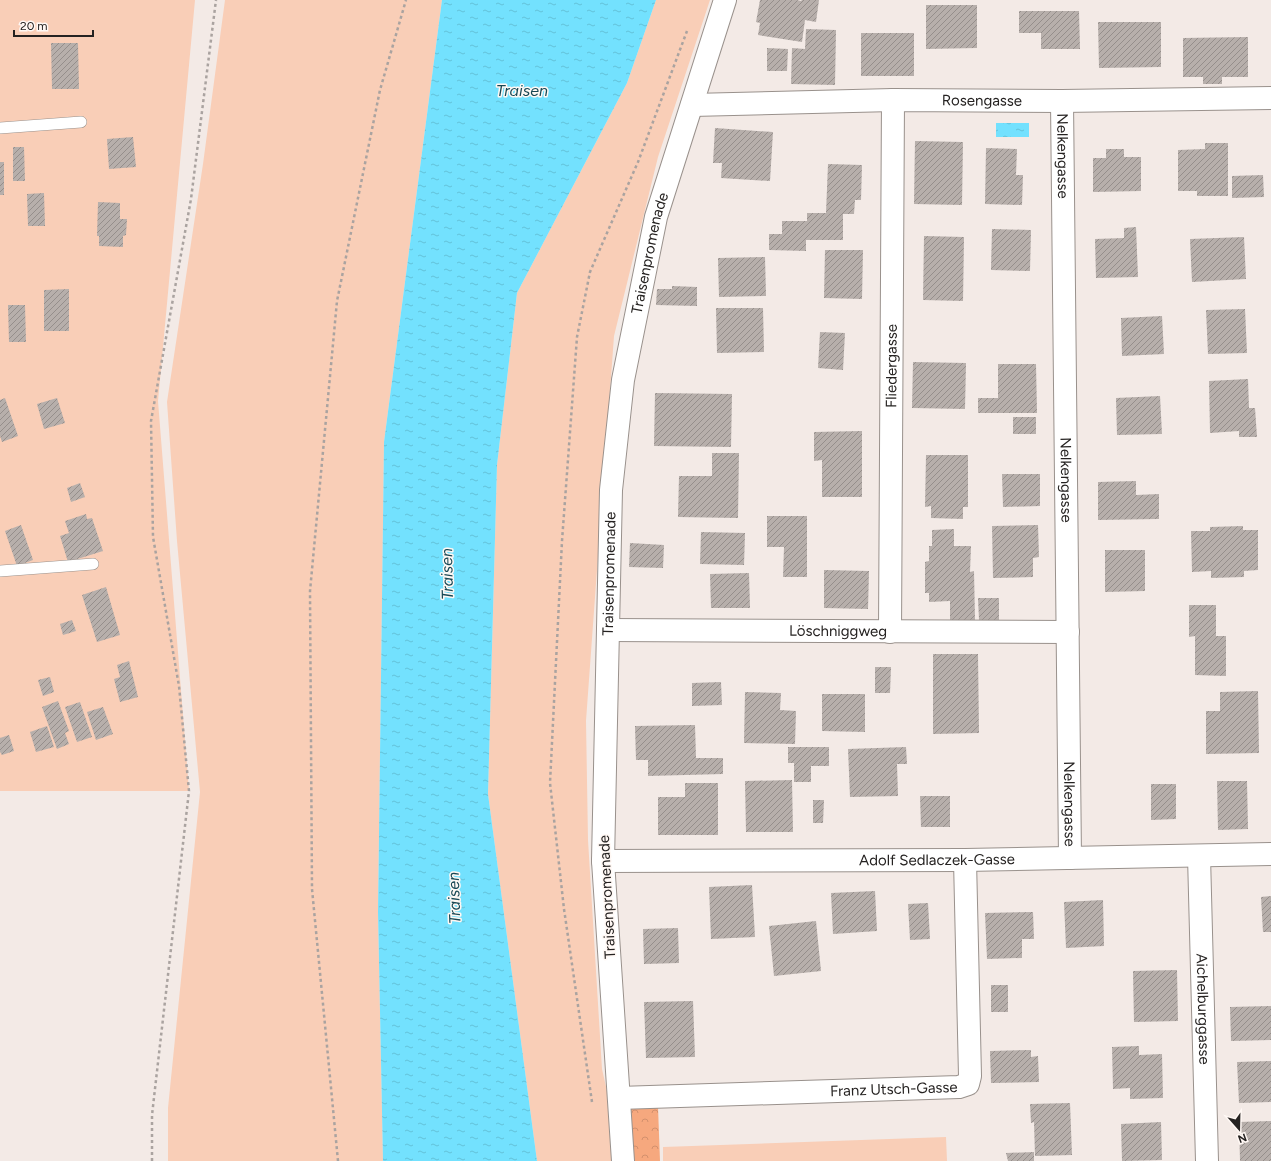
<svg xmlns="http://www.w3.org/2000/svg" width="1271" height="1161" viewBox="0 0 1271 1161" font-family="Figtree,sans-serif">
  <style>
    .green { fill: #f9ceb7 }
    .forest { fill: url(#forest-crowns) }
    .water { fill: url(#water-ripples) }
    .building { fill: url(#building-hatch) }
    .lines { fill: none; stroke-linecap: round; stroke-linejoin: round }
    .service-casing { stroke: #99918c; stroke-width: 12 }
    .minor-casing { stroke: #99918c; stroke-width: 24 }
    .path { stroke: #aaa3a0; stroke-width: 2.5; stroke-dasharray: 3 3; stroke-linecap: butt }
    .service { stroke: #fff; stroke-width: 11 }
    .minor { stroke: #fff; stroke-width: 22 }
    .labels { text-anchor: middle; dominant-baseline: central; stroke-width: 3; stroke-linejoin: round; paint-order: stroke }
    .street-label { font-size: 15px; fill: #252221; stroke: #fff8f4 }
    .water-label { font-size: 16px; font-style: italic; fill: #184855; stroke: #fff8f4 }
  </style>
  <defs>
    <pattern id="forest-crowns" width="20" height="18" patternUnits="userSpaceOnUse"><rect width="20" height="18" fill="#f6a87e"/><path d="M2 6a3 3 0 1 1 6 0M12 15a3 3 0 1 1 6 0" fill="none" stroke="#d3906d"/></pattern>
    <pattern id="water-ripples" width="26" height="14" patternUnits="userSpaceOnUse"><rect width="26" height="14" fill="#73e1fe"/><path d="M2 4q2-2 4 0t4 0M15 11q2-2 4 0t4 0" fill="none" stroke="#63c1d9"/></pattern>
    <pattern id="building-hatch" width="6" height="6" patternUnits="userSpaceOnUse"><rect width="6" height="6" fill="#b7afab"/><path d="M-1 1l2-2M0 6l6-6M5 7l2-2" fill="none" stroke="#958e8b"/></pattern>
  </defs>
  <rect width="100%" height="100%" fill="#f3eae6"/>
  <g class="green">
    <polygon points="0,0 195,0 158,401 189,791 0,791"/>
    <polygon points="225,0 442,0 384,442 378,912 383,1161 168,1161 168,1108 200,792 177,541 167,402 203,164"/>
    <polygon points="656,0 710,0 658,157 614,336 586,721 588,840 602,1069 618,1140 619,1161 537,1161 488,794 497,465 517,293 627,83"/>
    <polygon points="946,1137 947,1161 663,1161 663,1147"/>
  </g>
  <polygon class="forest" points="625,1107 658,1107 660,1161 628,1161"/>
  <g class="water">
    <polygon points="442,0 656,0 627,83 517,293 497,465 488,794 537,1161 383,1161 378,912 384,442"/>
    <rect x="996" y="123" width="33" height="14"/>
  </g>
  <g class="building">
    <polygon points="760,0 797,0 801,1 802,0 819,0 816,22 805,20 802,42 758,35 760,23 756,22"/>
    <polygon points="926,5 977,5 977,48 926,49"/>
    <polygon points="1019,11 1079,11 1080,49 1041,49 1041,33 1019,33"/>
    <polygon points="1098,22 1161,22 1161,67 1099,68"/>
    <polygon points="806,29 836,30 835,85 791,84 792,48 805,49"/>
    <rect x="861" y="33" width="53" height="43"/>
    <polygon points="1248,37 1248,77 1222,77 1222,84 1203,84 1203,77 1183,77 1183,38"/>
    <polygon points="51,43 78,43 79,89 52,89"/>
    <polygon points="767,48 788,49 787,71 767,71"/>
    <polygon points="715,128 773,132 770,181 721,178 722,163 713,163"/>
    <polygon points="133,137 136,167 109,169 107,139"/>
    <polygon points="915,141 963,142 962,205 914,204"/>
    <polygon points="1205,143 1228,143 1228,196 1197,196 1197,191 1178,191 1178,150 1205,149"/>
    <polygon points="13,147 24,147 25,181 13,181"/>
    <polygon points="986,148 1017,149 1016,175 1023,175 1022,205 985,204"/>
    <polygon points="1106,149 1124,149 1124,157 1141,157 1141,191 1093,192 1093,158 1106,158"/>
    <rect x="0" y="162" width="4" height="33"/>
    <polygon points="828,164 862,165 861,200 855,200 854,214 843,214 843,240 806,240 806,251 769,250 769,234 782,234 782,221 807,221 807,213 826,213"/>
    <polygon points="1263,175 1264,197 1232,198 1232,176"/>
    <polygon points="44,193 45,226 28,226 27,194"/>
    <polygon points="98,202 120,203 120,219 127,219 126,235 123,236 123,247 99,246 99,236 97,236"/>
    <polygon points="1136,227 1138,277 1096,278 1095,239 1124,238 1124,228"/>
    <polygon points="992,229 1031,230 1030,271 991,270"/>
    <polygon points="924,236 964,237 963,301 923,300"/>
    <polygon points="1244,237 1246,279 1192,282 1190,239"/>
    <polygon points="825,250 863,250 862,299 824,298"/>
    <polygon points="765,257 766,296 719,297 718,258"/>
    <polygon points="672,286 697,287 697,306 656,305 657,289 672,289"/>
    <polygon points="69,289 69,331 44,331 44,290"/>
    <polygon points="8,305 25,305 26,342 9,342"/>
    <polygon points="716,308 763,308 764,352 717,353"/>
    <polygon points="1245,309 1247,353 1208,354 1206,310"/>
    <polygon points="1162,316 1164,354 1122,356 1121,318"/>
    <polygon points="820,332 845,333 843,370 818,368"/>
    <polygon points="913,362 966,363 965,409 912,408"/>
    <polygon points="998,364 1036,364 1037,413 978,413 978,398 998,398"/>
    <polygon points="1248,379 1249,408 1255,408 1257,437 1239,437 1239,431 1210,433 1209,381"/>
    <polygon points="655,393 732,394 731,447 654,446"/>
    <polygon points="1160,396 1162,434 1117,435 1116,398"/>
    <polygon points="5,398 18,436 2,442 0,436 0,400"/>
    <polygon points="57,398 65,423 44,429 37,404"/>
    <rect x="1013" y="417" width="23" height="17"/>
    <polygon points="862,431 862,497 822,497 822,460 814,461 814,432"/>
    <polygon points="712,453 739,453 738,518 678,517 679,476 712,476"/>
    <polygon points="926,455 968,455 968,507 963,507 963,519 931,518 931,506 925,507"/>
    <polygon points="1002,474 1040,474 1040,506 1003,507"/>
    <polygon points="1136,481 1136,495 1159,494 1159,519 1098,520 1098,482"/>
    <polygon points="80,483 85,497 71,502 67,488"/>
    <polygon points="86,514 87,519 92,518 103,551 68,562 60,536 69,533 65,521"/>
    <polygon points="767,516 807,516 807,577 783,577 784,547 767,547"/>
    <polygon points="21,525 33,560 17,566 5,531"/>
    <polygon points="1038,525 1039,557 1033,558 1033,577 993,578 992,526"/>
    <polygon points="1243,526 1243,530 1258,530 1258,570 1244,571 1244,577 1211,578 1211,571 1192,572 1191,531 1210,531 1210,527"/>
    <polygon points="954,529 954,546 971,546 970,572 974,571 975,620 950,620 950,601 929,602 929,593 925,593 925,562 929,561 929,546 932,546 932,530"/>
    <polygon points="701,532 745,533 744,565 700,564"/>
    <polygon points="630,543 664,545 663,568 629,567"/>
    <polygon points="1105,550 1145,550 1145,591 1105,592"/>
    <polygon points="824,570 869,571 868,609 824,608"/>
    <polygon points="749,573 750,608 711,608 710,574"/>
    <polygon points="106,587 120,635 97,642 82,595"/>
    <polygon points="978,598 999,598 999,620 979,620"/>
    <polygon points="1189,605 1216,605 1216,636 1226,636 1226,676 1195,675 1195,636 1189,637"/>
    <polygon points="72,620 76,631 63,635 60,624"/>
    <polygon points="933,654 978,654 979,733 933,734"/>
    <polygon points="129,661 138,697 120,702 114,679 120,677 117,665"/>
    <polygon points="875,667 891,667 890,693 875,693"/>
    <polygon points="50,677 54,692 43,696 38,680"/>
    <polygon points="721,682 722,705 692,706 692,683"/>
    <polygon points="1258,691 1259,753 1206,754 1206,711 1220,711 1220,692"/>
    <polygon points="745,692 781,693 780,710 796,711 795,744 744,743"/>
    <polygon points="822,694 865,694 865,732 822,731"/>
    <polygon points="58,701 69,731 65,733 69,744 57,749 42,707"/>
    <polygon points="80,702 92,737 77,742 65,707"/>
    <polygon points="103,707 113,734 96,740 87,712"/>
    <polygon points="695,725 696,758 723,758 723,774 648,776 648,760 636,760 635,726"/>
    <polygon points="47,726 54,747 36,752 30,732"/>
    <polygon points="9,735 14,751 2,755 0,752 0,738"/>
    <polygon points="788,747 829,747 829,766 811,766 811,782 794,782 794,763 788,763"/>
    <polygon points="906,747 907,764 897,764 898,796 850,797 848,749"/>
    <polygon points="792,780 793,832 746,832 745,781"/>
    <polygon points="1217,781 1247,781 1248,829 1218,830"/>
    <polygon points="685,783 718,783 718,835 658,835 658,797 685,797"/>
    <polygon points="1151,784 1176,784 1176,819 1151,820"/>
    <polygon points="920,796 950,796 950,827 921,827"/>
    <polygon points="813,800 824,800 823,823 813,823"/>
    <polygon points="752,885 755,937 711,939 709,887"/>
    <polygon points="875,891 877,931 833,934 831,893"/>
    <polygon points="1271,896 1271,932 1263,932 1261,897"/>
    <polygon points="1103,900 1104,946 1066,948 1064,902"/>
    <polygon points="928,903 930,939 910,940 908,904"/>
    <polygon points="1033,912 1034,939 1022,939 1022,958 987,959 985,913"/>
    <polygon points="816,921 821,971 774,976 769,926"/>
    <polygon points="678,928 679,963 644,964 643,929"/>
    <polygon points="1177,970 1178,1021 1134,1022 1133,971"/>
    <rect x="991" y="985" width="17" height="27"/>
    <polygon points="693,1001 695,1057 646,1058 644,1002"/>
    <polygon points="1271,1006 1271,1040 1231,1041 1230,1007"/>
    <polygon points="1139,1046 1139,1055 1162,1054 1163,1098 1130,1099 1130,1088 1113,1089 1112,1047"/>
    <polygon points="1031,1050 1031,1057 1038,1056 1039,1082 991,1083 990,1051"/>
    <polygon points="1271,1061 1271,1102 1239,1103 1237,1062"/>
    <polygon points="1070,1103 1072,1155 1035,1156 1034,1122 1031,1123 1030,1104"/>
    <polygon points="1271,1121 1271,1161 1240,1161 1239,1122"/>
    <polygon points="1161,1122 1162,1160 1122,1161 1121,1124"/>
    <polygon points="1034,1152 1034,1161 1008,1161 1006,1153"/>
  </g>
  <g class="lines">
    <g class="service-casing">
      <g id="service">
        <polyline points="0,128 81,122"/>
        <polyline points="0,571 93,564"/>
      </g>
    </g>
    <g class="minor-casing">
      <g id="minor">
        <path id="s1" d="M 1062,101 L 1070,858"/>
        <path id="s2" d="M 692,105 L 893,100 L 1062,101 L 1271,98"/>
        <path id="s3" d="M 608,630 L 1068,632"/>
        <path id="s4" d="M 890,632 L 893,100"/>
        <path id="s5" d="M 1199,856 L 1207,1161"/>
        <path id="s6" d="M 603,861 L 965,860 L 1271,854"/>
        <path id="s7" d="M 619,1098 L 959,1087 L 968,1084 L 970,1076 L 965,860"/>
        <path id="s8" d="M 623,1161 L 603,861 L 611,490 L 623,380 L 656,217 L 725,0"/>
      </g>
    </g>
    <g class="path">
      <polyline points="592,1102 564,909 550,783 562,541 577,337 590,272 638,162 687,31"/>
      <polyline points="152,1161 152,1115 189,791 179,686 153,537 151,421 191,199 216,0"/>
      <polyline points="338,1161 312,889 310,591 337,301 380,90 406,0"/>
    </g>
    <use href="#service" class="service"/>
    <use href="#minor" class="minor"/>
  </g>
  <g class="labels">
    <g class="street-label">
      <text stroke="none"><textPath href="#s2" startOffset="290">Rosengasse</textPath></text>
      <text stroke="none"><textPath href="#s1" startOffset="55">Nelkengasse</textPath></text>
      <text stroke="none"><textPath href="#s8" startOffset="912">Traisenpromenade</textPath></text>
      <text stroke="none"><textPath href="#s4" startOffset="266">Fliedergasse</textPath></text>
      <text stroke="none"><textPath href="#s1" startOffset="379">Nelkengasse</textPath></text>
      <text stroke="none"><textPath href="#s8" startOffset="588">Traisenpromenade</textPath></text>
      <text stroke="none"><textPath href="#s3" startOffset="230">Löschniggweg</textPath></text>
      <text stroke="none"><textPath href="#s1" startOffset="703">Nelkengasse</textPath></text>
      <text stroke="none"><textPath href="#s6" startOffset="334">Adolf Sedlaczek-Gasse</textPath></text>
      <text transform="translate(607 897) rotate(-93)">Traisenpromenade</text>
      <text stroke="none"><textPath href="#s5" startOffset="153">Aichelburggasse</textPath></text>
      <text stroke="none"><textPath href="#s7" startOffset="275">Franz Utsch-Gasse</textPath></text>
    </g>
    <g class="water-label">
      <text x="522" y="90">Traisen</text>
      <text transform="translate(447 574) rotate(-91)">Traisen</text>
      <text transform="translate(454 898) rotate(-92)">Traisen</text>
    </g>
  </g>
  <g transform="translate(1239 1129) rotate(160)" stroke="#fff8f4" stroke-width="3" paint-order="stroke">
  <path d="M0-3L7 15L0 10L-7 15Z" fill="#252221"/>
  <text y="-6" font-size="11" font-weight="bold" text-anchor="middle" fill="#252221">N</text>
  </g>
  <path d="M14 30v6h79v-6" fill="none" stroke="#252221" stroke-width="2"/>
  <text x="20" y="30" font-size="12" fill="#252221" stroke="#fff8f4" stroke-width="3" paint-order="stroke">20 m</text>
</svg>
